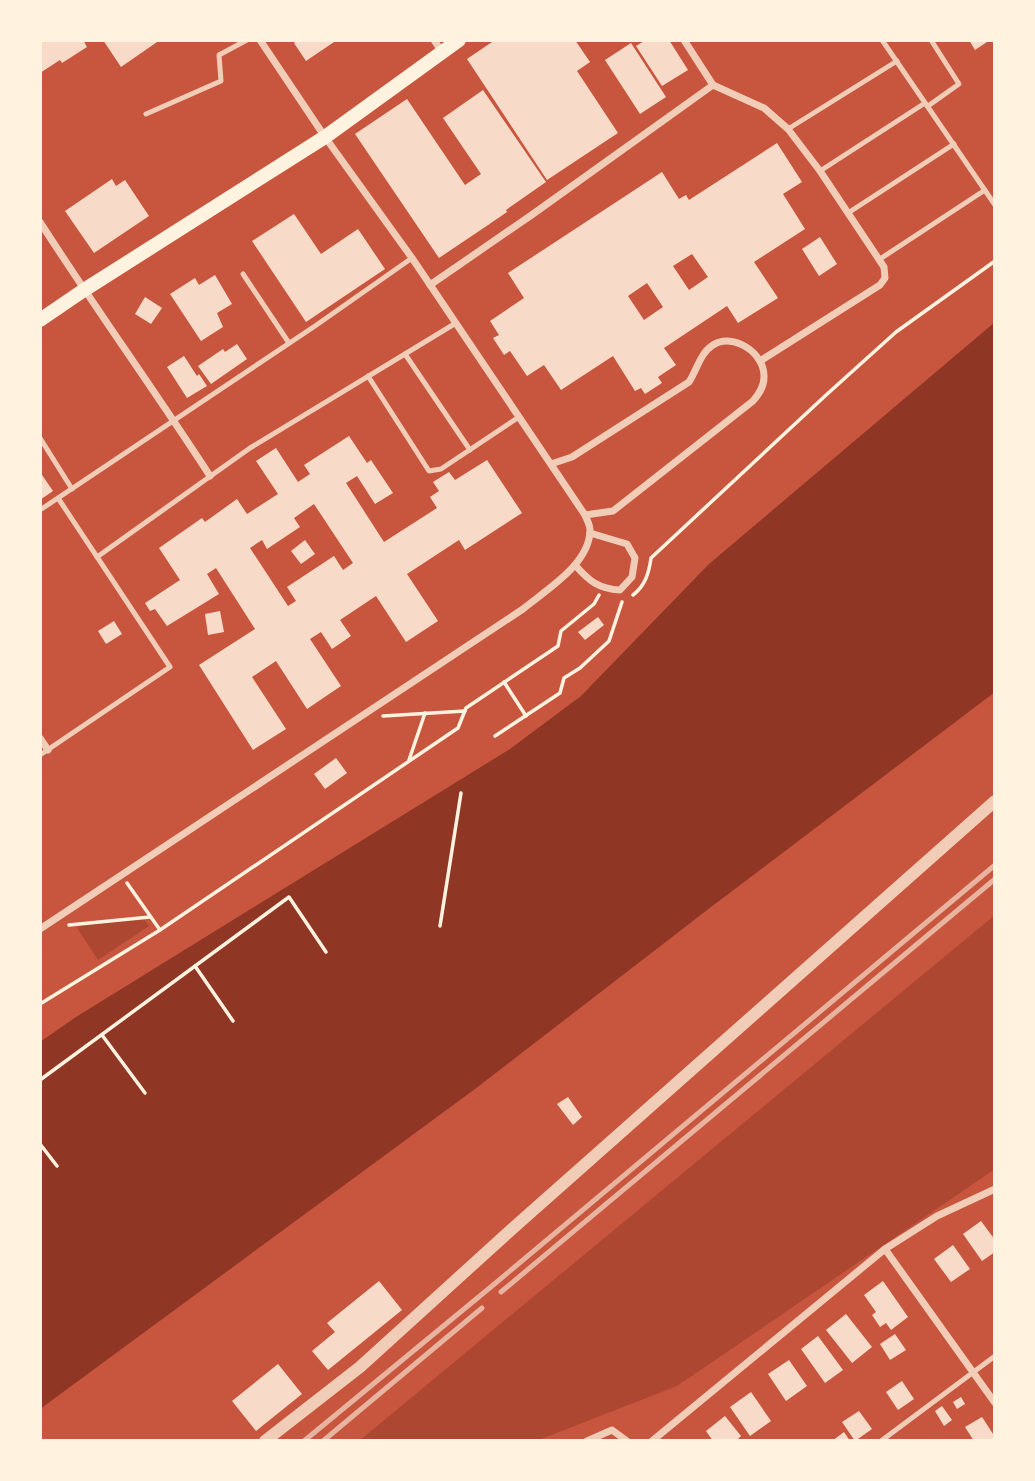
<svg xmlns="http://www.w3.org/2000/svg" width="1035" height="1481" viewBox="0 0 1035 1481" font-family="'Golos Text',sans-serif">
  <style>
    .green { fill: #ae4732 }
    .water { fill: #8f3625 }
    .building { fill: #f7dbc8; fill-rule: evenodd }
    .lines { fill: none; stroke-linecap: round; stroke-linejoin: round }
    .path { stroke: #fff3e0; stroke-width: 3.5 }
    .service { stroke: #f1ccb7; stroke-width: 5 }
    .minor { stroke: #f1ccb7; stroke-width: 7 }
    .tertiary { stroke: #f1ccb7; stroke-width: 12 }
    .secondary { stroke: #fff3e0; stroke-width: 14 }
    .rail { stroke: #e9b49f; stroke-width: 5 }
  </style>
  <rect width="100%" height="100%" fill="#c8553d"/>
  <g class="green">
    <polygon points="995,915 995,1169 677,1386 536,1441 359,1441"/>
    <polygon points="142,916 149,926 98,960 77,928 82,925"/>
  </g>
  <polygon class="water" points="995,322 995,692 711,907 475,1089 40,1409 40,1042 76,1017 510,749 581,696 709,564"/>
  <g class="building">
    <polygon points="40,40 83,40 87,47 62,63 60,60 40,73"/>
    <polygon points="103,40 160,40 121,67"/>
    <polygon points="297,40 337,40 306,61 294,43"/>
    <polygon points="495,40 575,40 590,62 577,71 618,133 547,180 467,59"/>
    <polygon points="646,40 669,40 688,70 662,86 636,46"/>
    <polygon points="969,40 990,40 975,50"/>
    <polygon points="631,43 666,97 640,114 605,60"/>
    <polygon points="483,90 546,182 506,210 507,212 491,223 439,258 355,134 407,99 465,185 481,174 443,118"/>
    <path d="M 777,143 L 802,182 L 783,194 L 805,229 L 754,262 L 778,298 L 738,323 L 727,306 L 664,348 L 676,365 L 658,377 L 662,383 L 645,394 L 641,388 L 635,391 L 613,356 L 561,390 L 544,365 L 527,376 L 510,351 L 504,355 L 493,338 L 499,335 L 490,321 L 524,298 L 508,273 L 662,172 L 679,199 L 686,195 L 689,200 ZM 692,254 L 708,277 L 689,290 L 673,266 ZM 647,283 L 663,307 L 644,320 L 628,296 Z"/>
    <polygon points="112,179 116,186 125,180 149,216 94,253 65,211"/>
    <polygon points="294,214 321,254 358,229 385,269 306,322 252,241"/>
    <polygon points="820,237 837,264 819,276 802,249"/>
    <polygon points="215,275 232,304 217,313 223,327 201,341 170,294 195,278 199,285"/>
    <polygon points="145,297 162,308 151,324 135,314"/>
    <polygon points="237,344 247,359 211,384 198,366 223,349 225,352"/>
    <polygon points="184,356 197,376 199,374 207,386 187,398 167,367"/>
    <path d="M 349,436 L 367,463 L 371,460 L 393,493 L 375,504 L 357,476 L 346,483 L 384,542 L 437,508 L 430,497 L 439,491 L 433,482 L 449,472 L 455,480 L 487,460 L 522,513 L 465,550 L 459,540 L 407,574 L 438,621 L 406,642 L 376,596 L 340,620 L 351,636 L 332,649 L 321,632 L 310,639 L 341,686 L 307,709 L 276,661 L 252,677 L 286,729 L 253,750 L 199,665 L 255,629 L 216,568 L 207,574 L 219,594 L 167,626 L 155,609 L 150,611 L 145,603 L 180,580 L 159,548 L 202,518 L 205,522 L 237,499 L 247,514 L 278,494 L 256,461 L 276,448 L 298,482 L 310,474 L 304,465 ZM 314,504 L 353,563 L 343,570 L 334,556 L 287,587 L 296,601 L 288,606 L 250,548 L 262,540 L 267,549 L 300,527 L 294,518 Z"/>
    <polygon points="40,472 53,491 40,500"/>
    <polygon points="305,540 315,554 301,564 291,551"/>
    <polygon points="220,611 224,632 208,635 205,614"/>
    <polygon points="598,617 604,625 585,640 578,632"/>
    <polygon points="114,621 122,634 106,644 98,631"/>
    <polygon points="336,758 347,773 325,789 314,774"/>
    <polygon points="568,1097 582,1117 573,1125 557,1104"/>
    <polygon points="981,1221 995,1240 995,1252 982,1261 963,1234"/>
    <polygon points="953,1245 970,1269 951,1282 934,1259"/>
    <polygon points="379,1281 402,1310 328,1370 312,1351 335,1332 327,1323"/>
    <polygon points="883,1281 908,1317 891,1330 886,1323 880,1327 872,1315 876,1312 864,1295"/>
    <polygon points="846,1314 872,1347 852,1363 826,1330"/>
    <polygon points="895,1334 906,1350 890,1360 880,1344"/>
    <polygon points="818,1336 843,1370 825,1383 801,1349"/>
    <polygon points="789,1360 807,1386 786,1401 768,1374"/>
    <polygon points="278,1364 302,1394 256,1431 232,1401"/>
    <polygon points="902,1381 914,1399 898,1410 886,1392"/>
    <polygon points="751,1392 771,1421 750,1436 730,1407"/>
    <polygon points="961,1397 965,1404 957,1409 953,1402"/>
    <polygon points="942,1406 952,1420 944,1426 935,1411"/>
    <polygon points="859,1411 872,1429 855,1441 842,1422"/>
    <polygon points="725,1416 741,1436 736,1441 713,1441 706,1431"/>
    <polygon points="982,1417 995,1437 995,1441 974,1441 965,1427"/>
    <polygon points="844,1432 850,1441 832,1441"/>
  </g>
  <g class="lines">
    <g class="path">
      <path d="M 633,595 C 645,586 649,573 651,558 L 825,396 L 896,332 L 995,261"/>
      <polyline points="504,682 526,716"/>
      <polyline points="383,716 465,711"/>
      <polyline points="495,736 560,693 564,678 580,668 609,641 622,602"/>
      <polyline points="409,760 425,713"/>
      <polyline points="127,883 160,930"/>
      <polyline points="69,925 150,917"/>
      <polyline points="440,926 461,793"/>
      <polyline points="195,966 233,1021"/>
      <polyline points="40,1004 160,930 458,728 466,708 558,646 561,631 594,604 599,595"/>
      <polyline points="102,1035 145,1093"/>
      <polyline points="40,1080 289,897 326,952"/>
      <polyline points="40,1144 57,1166"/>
    </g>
    <g class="service">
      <polyline points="882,40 995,205"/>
      <polyline points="928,106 959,84 931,40"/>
      <polyline points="146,114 221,81 219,55 247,40"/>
      <polyline points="788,129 897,61"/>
      <polyline points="820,171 925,103"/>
      <polyline points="848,213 954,144"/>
      <polyline points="880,259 985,190"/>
      <polyline points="243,274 289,343"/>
      <polyline points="405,354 470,450"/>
      <polyline points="368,376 429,471 441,469 519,417"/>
      <polyline points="40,438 72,489"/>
      <polyline points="40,510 315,326 412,258"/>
      <polyline points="97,557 250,448 456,323"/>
      <polyline points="40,755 170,667 58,498"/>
      <polyline points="881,1441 995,1356"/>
    </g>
    <g class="minor">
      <polyline points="434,40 442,52"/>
      <polyline points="684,40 713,85"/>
      <polyline points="713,85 764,108 788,129 820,171 884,267 885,278 880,285 760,361"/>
      <path d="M 40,222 C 95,308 155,391 210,476"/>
      <polyline points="430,285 533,214 713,85"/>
      <path d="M 551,464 L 572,457 L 689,382 C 697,370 700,353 713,345 C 733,332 765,353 764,377 C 764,387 759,394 753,401 L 613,511 L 585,515"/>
      <path d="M 576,566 C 589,581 599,589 620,590 L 632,577 L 635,558 L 627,544 L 590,533"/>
      <polyline points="40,738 48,750"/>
      <path d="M 40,929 L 523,609 C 546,590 590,564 590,530 C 590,525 587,520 585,515 L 412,258 L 325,137 L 260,40"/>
      <polyline points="885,1249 995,1403"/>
      <polyline points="587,1441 612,1430 627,1441"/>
      <polyline points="652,1441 885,1249 937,1216 995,1189"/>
    </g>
    <polyline class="tertiary" points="265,1441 360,1367 512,1229 995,801"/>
    <polyline class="secondary" points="40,320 84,290 325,137 459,40"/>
    <g class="rail">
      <polyline points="501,1292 995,879"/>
      <polyline points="304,1441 492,1286 995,865"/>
      <polyline points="323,1441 482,1308"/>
    </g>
  </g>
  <rect width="1035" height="1481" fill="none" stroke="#fff3e0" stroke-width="84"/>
</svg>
